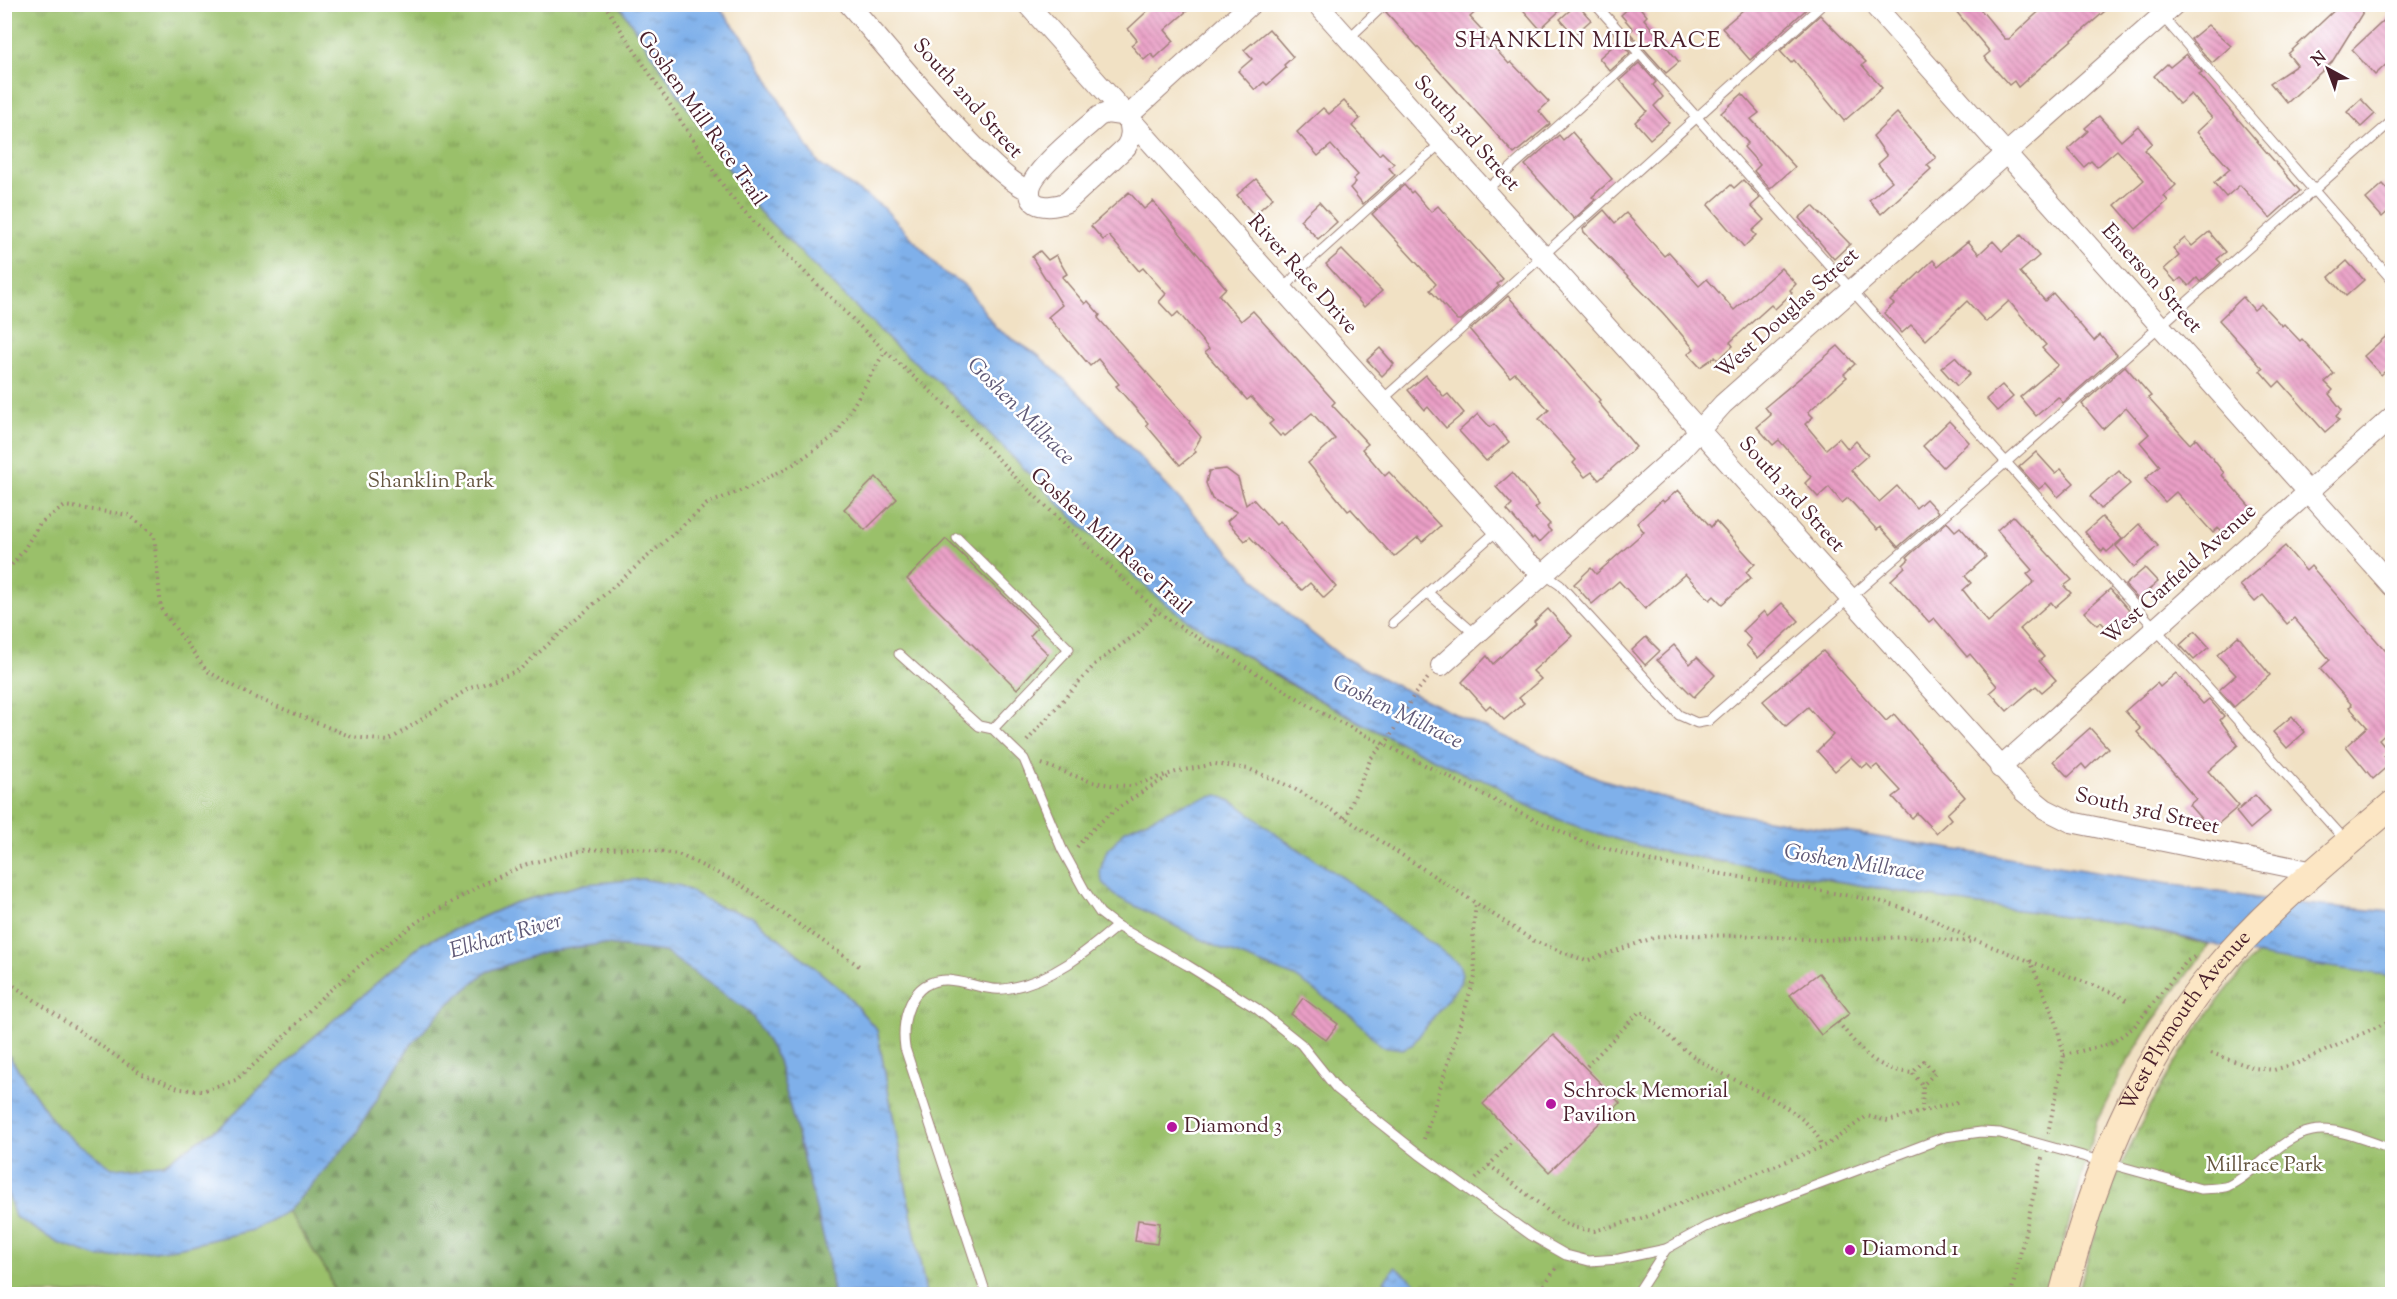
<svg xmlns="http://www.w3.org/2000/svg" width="2397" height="1299" viewBox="0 0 2397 1299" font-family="'Sorts Mill Goudy',serif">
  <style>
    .grass { fill: #9ac06b; stroke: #72704b; stroke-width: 1.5 }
    .forest { fill: url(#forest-firs); stroke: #626245; stroke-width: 1.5 }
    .park { fill: url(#park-tufts); stroke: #72704b; stroke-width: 1.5 }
    .water { fill: url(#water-ripples); stroke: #64688a; stroke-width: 1.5 }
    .building { fill: url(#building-back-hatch) }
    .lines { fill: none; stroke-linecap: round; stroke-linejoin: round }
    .service-casing { stroke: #9e8078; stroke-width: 11 }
    .minor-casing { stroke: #9e8078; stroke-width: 22 }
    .secondary-casing { stroke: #9e8078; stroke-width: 29 }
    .path { stroke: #9e8078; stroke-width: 4; stroke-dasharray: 1.5 4.5; stroke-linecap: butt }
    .service { stroke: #fff; stroke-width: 9 }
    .minor { stroke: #fff; stroke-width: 20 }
    .secondary { stroke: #fce6c4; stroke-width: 27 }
    .poi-dot { fill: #b5179e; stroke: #fff; stroke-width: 2 }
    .labels { text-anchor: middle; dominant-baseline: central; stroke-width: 5; stroke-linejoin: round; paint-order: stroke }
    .street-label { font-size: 21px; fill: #4a1f2b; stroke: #fff }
    .park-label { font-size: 21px; fill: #665741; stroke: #fff }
    .poi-label { font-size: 21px; fill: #4a1f2b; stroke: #fff; text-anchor: start }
    .neighbourhood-label { font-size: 22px; letter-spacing: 1.5px; fill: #4a1f2b; stroke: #fff }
    .water-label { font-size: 22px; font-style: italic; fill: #5f5977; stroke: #fff }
  </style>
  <defs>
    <pattern id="forest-firs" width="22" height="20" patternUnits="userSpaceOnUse" patternTransform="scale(1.5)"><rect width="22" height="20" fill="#7ba65f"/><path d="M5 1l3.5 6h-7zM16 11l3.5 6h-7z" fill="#67874f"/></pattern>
    <pattern id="park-tufts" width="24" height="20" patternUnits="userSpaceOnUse" patternTransform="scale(1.5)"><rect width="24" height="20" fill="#9ac06b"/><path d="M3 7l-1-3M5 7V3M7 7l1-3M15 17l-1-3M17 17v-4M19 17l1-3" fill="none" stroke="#809b58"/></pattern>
    <pattern id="water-ripples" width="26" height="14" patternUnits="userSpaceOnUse" patternTransform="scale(1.5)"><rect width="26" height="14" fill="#7fb0ea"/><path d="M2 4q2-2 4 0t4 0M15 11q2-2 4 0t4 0" fill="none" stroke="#6a8fbe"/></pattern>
    <pattern id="building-back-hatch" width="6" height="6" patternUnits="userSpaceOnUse" patternTransform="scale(1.5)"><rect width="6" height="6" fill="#ea9fc6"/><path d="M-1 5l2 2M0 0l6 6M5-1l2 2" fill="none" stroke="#c081a1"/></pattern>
  </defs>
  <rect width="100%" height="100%" fill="#fff"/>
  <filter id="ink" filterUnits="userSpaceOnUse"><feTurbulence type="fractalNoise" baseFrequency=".0167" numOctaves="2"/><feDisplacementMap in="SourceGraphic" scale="12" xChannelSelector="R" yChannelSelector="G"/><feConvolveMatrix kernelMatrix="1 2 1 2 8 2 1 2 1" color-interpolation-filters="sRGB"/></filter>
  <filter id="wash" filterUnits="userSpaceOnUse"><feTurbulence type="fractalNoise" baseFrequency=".008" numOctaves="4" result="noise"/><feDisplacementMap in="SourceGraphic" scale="24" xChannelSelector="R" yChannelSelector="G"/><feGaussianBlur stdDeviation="1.35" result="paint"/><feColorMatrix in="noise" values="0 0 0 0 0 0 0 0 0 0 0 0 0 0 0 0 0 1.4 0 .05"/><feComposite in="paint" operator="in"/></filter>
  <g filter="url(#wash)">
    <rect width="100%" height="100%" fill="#f1e1c4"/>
    <polygon class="grass" points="4,1185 16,1217 101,1258 182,1247 252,1230 288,1211 329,1275 335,1294 5,1294"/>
    <polygon class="forest" points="600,944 665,952 750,1012 778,1060 828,1255 833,1294 335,1294 329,1275 288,1211 353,1138 409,1047 445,1007 486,972 543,952"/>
    <g class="park">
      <polygon points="4,5 619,5 723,161 759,211 890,341 943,386 1064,509 1157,597 1189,621 1288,683 1365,725 1473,778 1488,779 1521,802 1569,822 1612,838 1660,851 1972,904 2127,924 2209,945 2151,1024 2122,1071 2096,1123 2050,1294 926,1294 877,1030 844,992 753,917 715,905 681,886 585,884 514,903 422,944 307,1043 224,1124 162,1164 112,1169 57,1127 5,1050"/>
      <path d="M 2257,955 L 2392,976 L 2392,1294 L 2078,1294 C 2108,1171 2171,1048 2257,955 Z"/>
    </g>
    <g class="water">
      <path d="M 619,5 L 717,5 L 749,45 L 791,121 L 819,164 L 884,208 L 944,273 L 964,284 L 997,329 L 1038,355 L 1078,392 L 1289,615 L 1341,656 L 1393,684 L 1463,718 L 1598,778 L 1698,808 L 2281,902 L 2392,912 L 2392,976 L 2270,958 L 2127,924 L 1972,904 L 1660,851 C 1614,839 1564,825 1521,802 C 1502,792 1496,779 1473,778 L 1365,725 L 1289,683 L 1189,621 L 1157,597 L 1064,509 L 943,386 L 890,341 L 759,211 L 723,161 Z"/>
      <polygon points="1218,795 1237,804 1281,838 1345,879 1459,964 1462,974 1460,983 1412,1045 1402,1049 1381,1046 1353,1017 1295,977 1217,947 1115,896 1102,881 1100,871 1106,852 1125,830 1186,803"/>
      <polygon points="643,879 681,886 715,905 753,917 844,992 877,1030 926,1294 833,1294 828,1255 778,1060 750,1012 665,952 600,944 543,952 486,972 445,1007 409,1047 353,1138 288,1211 252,1230 182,1247 101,1258 58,1243 15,1217 5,1185 5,1050 57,1127 112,1168 163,1164 224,1124 307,1043 422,944 514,903 585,884"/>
      <polygon points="1395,1267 1422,1288 1417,1294 1402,1294 1384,1281"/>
    </g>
    <g id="blocks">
      <g class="building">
        <polygon points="1155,4 1195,4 1165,30 1174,41 1155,58 1151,54 1144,60 1131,45 1137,40 1128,29"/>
        <polygon points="1395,4 1484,4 1470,17 1482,30 1480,32 1509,64 1511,62 1549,102 1539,111 1550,124 1514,154 1386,12"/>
        <polygon points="1518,4 1567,4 1540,29"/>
        <polygon points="1577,4 1591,20 1574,35 1560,19"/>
        <polygon points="1633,4 1637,4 1647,16 1644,19 1679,62 1666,73 1629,32 1633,29 1621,15"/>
        <polygon points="1750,4 1811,4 1811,5 1750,60 1722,28"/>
        <polygon points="1950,4 1976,4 2005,39 2009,39 2047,4 2113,4 2018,87 2014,81 2009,85 1984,57 1990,52"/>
        <polygon points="2341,4 2368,4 2332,62 2287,103 2270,83 2297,65 2288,54"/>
        <polygon points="2392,13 2392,59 2375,75 2352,50"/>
        <polygon points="1820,15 1866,62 1862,65 1882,88 1844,121 1794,60 1791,63 1780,51"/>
        <polygon points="2208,25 2231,46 2212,63 2191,39"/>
        <polygon points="1269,29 1293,57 1284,65 1286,68 1267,85 1264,82 1255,90 1238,71 1252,59 1244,50"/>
        <polygon points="1619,41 1630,53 1610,71 1599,58"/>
        <polygon points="2186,54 2202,72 2199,74 2300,191 2270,218 2240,185 2226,197 2214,183 2230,169 2197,132 2212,118 2191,94 2179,104 2154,76 2167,64 2170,67"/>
        <polygon points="1639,63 1656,82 1653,85 1663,97 1654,106 1669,123 1650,139 1635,122 1647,111 1620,80"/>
        <polygon points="1742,94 1759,113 1751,119 1795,167 1770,189 1754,171 1760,165 1744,147 1748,143 1721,113"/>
        <polygon points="2361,99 2375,114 2361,127 2347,112"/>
        <polygon points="1344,101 1360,119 1352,126 1379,155 1382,152 1394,164 1389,168 1395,175 1363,204 1350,188 1356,182 1353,179 1358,175 1331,145 1318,156 1297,132 1323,108 1329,114"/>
        <polygon points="1897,113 1936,158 1927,165 1931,169 1881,214 1869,200 1892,181 1878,164 1887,156 1873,136"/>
        <polygon points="2099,116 2121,141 2138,126 2152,143 2144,150 2176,185 2164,196 2168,201 2136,229 2115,205 2144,180 2117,150 2097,167 2091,161 2084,167 2068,149 2088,131 2085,128"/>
        <polygon points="1572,132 1612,179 1592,197 1595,200 1574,219 1525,165 1559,135 1563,140"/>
        <polygon points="1256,179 1273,198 1254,215 1237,195"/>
        <polygon points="1743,180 1760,198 1751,206 1764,220 1752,231 1756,235 1744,247 1708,205 1731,185 1734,188"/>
        <polygon points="2383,184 2392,194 2392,208 2382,217 2366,199"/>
        <polygon points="1404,185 1411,193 1413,191 1431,212 1438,206 1503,279 1497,284 1499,286 1461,320 1457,320 1430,290 1436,284 1372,214"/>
        <polygon points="1129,192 1144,209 1153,201 1226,288 1219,295 1241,321 1253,311 1335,402 1332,405 1368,444 1362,449 1385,476 1389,472 1440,526 1422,542 1418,537 1394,557 1351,509 1348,511 1308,463 1335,439 1312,413 1285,436 1283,434 1280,436 1269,424 1273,421 1251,397 1247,400 1205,352 1209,349 1178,312 1173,317 1159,302 1166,294 1143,268 1139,271 1109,236 1103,240 1091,226"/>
        <polygon points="1319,202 1337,222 1318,239 1300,220"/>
        <polygon points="1813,206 1850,244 1834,259 1799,218"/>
        <polygon points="1604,210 1615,223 1626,213 1664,256 1669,252 1699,286 1707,279 1734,310 1781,268 1796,284 1790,290 1792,293 1775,309 1771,305 1730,342 1733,346 1718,360 1715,357 1700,367 1688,354 1694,349 1663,313 1584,232 1583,229"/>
        <polygon points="2209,232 2226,252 2217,259 2221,263 2200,282 2197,278 2189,286 2181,278 2176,282 2164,269 2179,256 2173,248 2185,238 2192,246"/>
        <polygon points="2021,235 2039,256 2020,272 2045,301 2053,293 2094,341 2100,335 2117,355 2063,403 2058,397 2036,416 2020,397 2058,365 2042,348 2046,345 2009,301 1986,322 1967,301 1926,340 1911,325 1902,333 1884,313 1894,304 1890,301 1933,260 1938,266 1968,241 1979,254 1993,241 2002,251"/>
        <polygon points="1342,250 1382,291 1364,307 1326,264"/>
        <polygon points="1040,251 1048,260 1056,255 1067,274 1062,277 1085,304 1088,301 1100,315 1098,318 1190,421 1189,423 1201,437 1194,449 1196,452 1180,465 1146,425 1148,423 1116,386 1119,384 1098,359 1090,366 1048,317 1062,305 1032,257"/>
        <polygon points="2347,261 2364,280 2346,296 2329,277"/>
        <polygon points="1508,296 1600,400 1598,402 1636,447 1599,480 1592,472 1585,477 1573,463 1576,460 1539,419 1549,410 1515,373 1510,377 1470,330"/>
        <polygon points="2243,297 2254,310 2261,304 2282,326 2284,324 2300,341 2302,339 2334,374 2325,382 2333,390 2329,394 2342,410 2336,416 2339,420 2325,432 2280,381 2274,387 2260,371 2263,369 2219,320"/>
        <polygon points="2392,331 2392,365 2381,375 2364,356"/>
        <polygon points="1838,346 1855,364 1844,374 1847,377 1808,412 1813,417 1805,424 1826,449 1839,438 1848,449 1856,441 1868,455 1851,470 1879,502 1897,486 1916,508 1926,499 1938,512 1898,547 1880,527 1877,530 1848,498 1842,503 1829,487 1818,497 1805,483 1811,477 1779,440 1773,445 1757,427 1771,415 1765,407"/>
        <polygon points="1380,348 1394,364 1382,376 1367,360"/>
        <polygon points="1955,357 1970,374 1957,386 1941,368"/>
        <polygon points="2125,366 2151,396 2148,398 2190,444 2196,438 2224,473 2222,475 2251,508 2223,533 2218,528 2213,533 2176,492 2165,502 2145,479 2160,466 2140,442 2149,434 2126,407 2103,429 2082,404"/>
        <polygon points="1426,375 1444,397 1448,394 1464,413 1446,428 1428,407 1425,410 1408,390"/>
        <polygon points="2002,385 2013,397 1997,411 1986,399"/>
        <polygon points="1478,414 1490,427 1494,424 1509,442 1486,461 1459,431"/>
        <polygon points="1949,421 1969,442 1943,467 1923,446"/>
        <polygon points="2036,452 2055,473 2061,469 2074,483 2058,497 2046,483 2039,489 2019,467"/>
        <polygon points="1226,469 1238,478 1246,505 1253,499 1276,525 1280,521 1336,587 1324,598 1310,583 1302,590 1294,583 1250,537 1245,541 1227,521 1237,512 1212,499 1206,483 1209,471"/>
        <polygon points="2119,471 2130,484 2101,509 2090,496"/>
        <polygon points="1512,473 1539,505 1535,508 1550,524 1547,527 1551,531 1539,543 1534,537 1532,539 1507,510 1512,505 1496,487"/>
        <polygon points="876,477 897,499 865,530 844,509"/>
        <polygon points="1678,490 1711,527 1716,521 1755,564 1746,572 1751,578 1722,604 1714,596 1710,600 1685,574 1645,609 1619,581 1592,604 1574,584 1591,568 1596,574 1644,532 1637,523 1662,500 1664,502"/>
        <polygon points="2013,516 2072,580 2064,586 2071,593 2055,607 2051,602 2020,629 2044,657 2039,661 2056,680 2042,692 2036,686 2007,711 1990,692 1997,686 1970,654 1967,657 1934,618 1929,622 1891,580 1905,567 1903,565 1909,559 1907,557 1947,522 1955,531 1960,527 1986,557 1965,576 1971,583 1963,590 1988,622 2034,582 2027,574 2032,570 1997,530"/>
        <polygon points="2102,517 2122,539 2107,552 2104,549 2102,552 2085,532"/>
        <polygon points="2139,524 2158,546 2134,567 2116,546"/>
        <polygon points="946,539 1037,628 1030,636 1048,654 1017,689 907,579"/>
        <polygon points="2285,546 2306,571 2311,566 2392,658 2392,728 2379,740 2389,752 2384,756 2390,764 2373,779 2346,746 2367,727 2349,707 2352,705 2320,669 2330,660 2294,618 2287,624 2263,595 2255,602 2240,585"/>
        <polygon points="2145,568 2158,582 2138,599 2125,585"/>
        <polygon points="2110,589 2133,615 2112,634 2101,622 2097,625 2084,612"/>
        <polygon points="1782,603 1799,621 1758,658 1746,645 1751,640 1743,631 1764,611 1768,616"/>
        <polygon points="1548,609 1572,636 1533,671 1541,679 1519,698 1524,703 1504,720 1490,705 1486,709 1462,682 1487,656 1493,664 1536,624 1534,622"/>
        <polygon points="2195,631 2209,647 2194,660 2180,645"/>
        <polygon points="2238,636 2270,675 2234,707 2219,690 2236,675 2217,655"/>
        <polygon points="1646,637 1660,651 1645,665 1632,650"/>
        <polygon points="1674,645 1690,664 1697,657 1715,675 1694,697 1657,660"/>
        <polygon points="1823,651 1886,721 1894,714 1965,797 1947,814 1951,819 1936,833 1917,813 1912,818 1893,797 1901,791 1877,765 1872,769 1867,764 1862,768 1851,757 1835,771 1817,751 1833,735 1808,707 1786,726 1763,701"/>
        <polygon points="2176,673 2203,704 2209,699 2224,716 2220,720 2238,745 2208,771 2239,806 2211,830 2189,805 2196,799 2137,732 2141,729 2125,711 2157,683 2160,687"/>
        <polygon points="2292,716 2305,732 2287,748 2273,732"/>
        <polygon points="2090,728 2108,748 2086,769 2082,764 2068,777 2053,761"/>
        <polygon points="2255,795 2270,812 2250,829 2236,812"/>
        <polygon points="1819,973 1850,1013 1821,1035 1790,995"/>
        <polygon points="1303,998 1338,1024 1326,1040 1291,1014"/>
        <polygon points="1553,1035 1620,1103 1549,1172 1483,1104"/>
        <polygon points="1138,1220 1160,1223 1157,1244 1135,1241"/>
      </g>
    </g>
  </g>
  <g filter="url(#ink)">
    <use href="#blocks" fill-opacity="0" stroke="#9e8078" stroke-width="1.5"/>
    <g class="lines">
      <g class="service-casing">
        <g id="service">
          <polyline points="1595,4 2345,840"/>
          <polyline points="2162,16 2392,280"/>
          <polyline points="1348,39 1385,4"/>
          <polyline points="1485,191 1639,54"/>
          <polyline points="1283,290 1304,266 1441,143"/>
          <polyline points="1382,400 1823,4"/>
          <polyline points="957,538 1069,649 993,729"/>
          <polyline points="1544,574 1560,585 1679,715 1697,723 1708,721 2005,463 2392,121"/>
          <polyline points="1428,593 1476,635"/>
          <polyline points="1393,623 1498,530"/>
          <path d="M 899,654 L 979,726 L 993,729 L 1024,759 L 1062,849 L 1085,891 L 1100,913 L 1117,926 L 1187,965 L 1256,1008 L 1301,1044 L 1337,1089 L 1419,1154 L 1531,1235 L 1566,1255 L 1589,1261 L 1619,1259 L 1666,1249 L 1706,1227 L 1945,1137 L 1981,1132 L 2000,1133 L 2201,1189 C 2210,1188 2221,1189 2228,1186 C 2258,1172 2279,1137 2312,1131 C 2337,1126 2369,1142 2392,1149"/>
          <path d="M 986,1294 L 905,1048 C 901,1020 910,979 947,980 C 969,981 988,993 1010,988 C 1053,980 1085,953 1117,926"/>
          <polyline points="1637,1294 1666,1249"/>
        </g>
      </g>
      <g class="minor-casing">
        <g id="minor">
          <path d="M 849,4 C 879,38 997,185 1030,190"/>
          <polyline points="1027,4 1526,561 1544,574"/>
          <polyline points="1317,4 2024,792 2045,809 2071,822 2314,872"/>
          <polyline points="1873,4 2392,586"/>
          <path d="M 1107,113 L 1128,116 C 1131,129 1133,136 1126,147 L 1067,202 C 1056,207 1029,211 1030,191 C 1030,171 1084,130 1099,116 Z"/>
          <polyline points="1128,116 1251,4"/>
          <polyline points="1441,666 1678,454 1723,404 2175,4"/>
          <polyline points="2000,768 2392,417"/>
        </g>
      </g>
      <g class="secondary-casing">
        <g id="secondary">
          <path id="s1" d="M 2063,1294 C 2093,1179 2136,1065 2214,972 C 2266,909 2331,858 2392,805"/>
        </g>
      </g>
      <g class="path">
        <polyline points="604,4 728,193 753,221 885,351 956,414 1017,479 1157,611 1175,624 1322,713 1498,802 1581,841 1653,862 1879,901 1924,915 1969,938 2116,994 2130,1002"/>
        <polyline points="4,574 23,551 40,523 65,506 129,515 154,535 161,609 207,671 254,697 352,737 388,741 468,689 519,670 707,504 750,487 791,466 836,435 885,351"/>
        <polyline points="1027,741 1096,663 1138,633 1157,611"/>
        <polyline points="1042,764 1092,782 1111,785 1131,786 1179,771 1215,764 1249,769 1293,788 1345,818 1534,941 1586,961 1653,938 1673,935 1762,936 1817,940 1911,937 1973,942"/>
        <polyline points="1345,818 1371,758 1388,740 1414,695 1428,678"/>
        <path d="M 1077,847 C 1101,816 1134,796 1168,777"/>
        <polyline points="2030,960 2056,1022 2064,1055 2048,1133"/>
        <polyline points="4,979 142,1074 181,1089 202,1091 236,1080 275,1046 322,997 368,959 417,922 481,885 527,864 584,850 634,848 678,854 738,883 862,968"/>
        <path d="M 1838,1022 C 1861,1050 1873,1069 1912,1073"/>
        <polyline points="2211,1053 2254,1068 2274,1070 2301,1062 2392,1020"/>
        <polyline points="2064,1055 2110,1044 2134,1027 2187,961 2194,957"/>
        <path d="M 1587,1066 L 1638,1013 L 1644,1013 C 1662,1029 1680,1048 1700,1061 C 1732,1082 1812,1108 1822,1147"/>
        <polyline points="1922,1112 1923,1085 1935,1073 1924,1061 1912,1073 1923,1085"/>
        <polyline points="1424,1139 1475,977 1473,932 1476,903"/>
        <polyline points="1489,1165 1564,1223 1576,1228 1594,1231 1646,1217 1827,1145 1867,1116 1888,1121 1961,1101"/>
        <polyline points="1476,1179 1513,1140"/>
        <polyline points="1537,1294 1558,1266"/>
        <polyline points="2011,1294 2042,1158"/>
      </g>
      <use href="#service" class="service"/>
      <use href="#minor" class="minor"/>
      <use href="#secondary" class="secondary"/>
    </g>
  </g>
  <g class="poi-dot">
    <circle cx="1551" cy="1104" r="6"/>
    <circle cx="1172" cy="1127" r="6"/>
    <circle cx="1850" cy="1250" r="6"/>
  </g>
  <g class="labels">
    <g class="street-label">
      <text transform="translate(967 99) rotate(48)">South 2nd Street</text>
      <text transform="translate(701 119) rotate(55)">Goshen Mill Race Trail</text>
      <text transform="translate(1466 134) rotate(48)">South 3rd Street</text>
      <text transform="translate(1302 275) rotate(48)">River Race Drive</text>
      <text transform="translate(2151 279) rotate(48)">Emerson Street</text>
      <text transform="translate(1788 314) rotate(-42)">West Douglas Street</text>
      <text transform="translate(1791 495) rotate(48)">South 3rd Street</text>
      <text transform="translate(1110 542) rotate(42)">Goshen Mill Race Trail</text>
      <text transform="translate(2180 575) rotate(-42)">West Garfield Avenue</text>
      <text transform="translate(2147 812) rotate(13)">South 3rd Street</text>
      <text stroke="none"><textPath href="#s1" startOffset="302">West Plymouth Avenue</textPath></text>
    </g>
    <g class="park-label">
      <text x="431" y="482">Shanklin Park</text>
      <text x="2265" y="1166">Millrace Park</text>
    </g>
    <g class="poi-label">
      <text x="1563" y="1092">Schrock Memorial<tspan x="1563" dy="24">Pavilion</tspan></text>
      <text x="1184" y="1127">Diamond 3</text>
      <text x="1862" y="1250">Diamond 1</text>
    </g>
    <g class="neighbourhood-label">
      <text x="1588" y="42">SHANKLIN MILLRACE</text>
    </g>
    <g class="water-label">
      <text transform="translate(1020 412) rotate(45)">Goshen Millrace</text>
      <text transform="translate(1397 713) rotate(26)">Goshen Millrace</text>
      <text transform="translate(1854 864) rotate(9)">Goshen Millrace</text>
      <text transform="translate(506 937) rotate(-16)">Elkhart River</text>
    </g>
  </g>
  <rect width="2397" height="1299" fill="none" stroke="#fff" stroke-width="24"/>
  <g transform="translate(2328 69) rotate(319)" stroke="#ffffff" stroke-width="4.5" paint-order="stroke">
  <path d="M0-4.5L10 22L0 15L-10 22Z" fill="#4a1f2b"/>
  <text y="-9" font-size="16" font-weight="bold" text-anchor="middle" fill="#4a1f2b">N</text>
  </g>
</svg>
